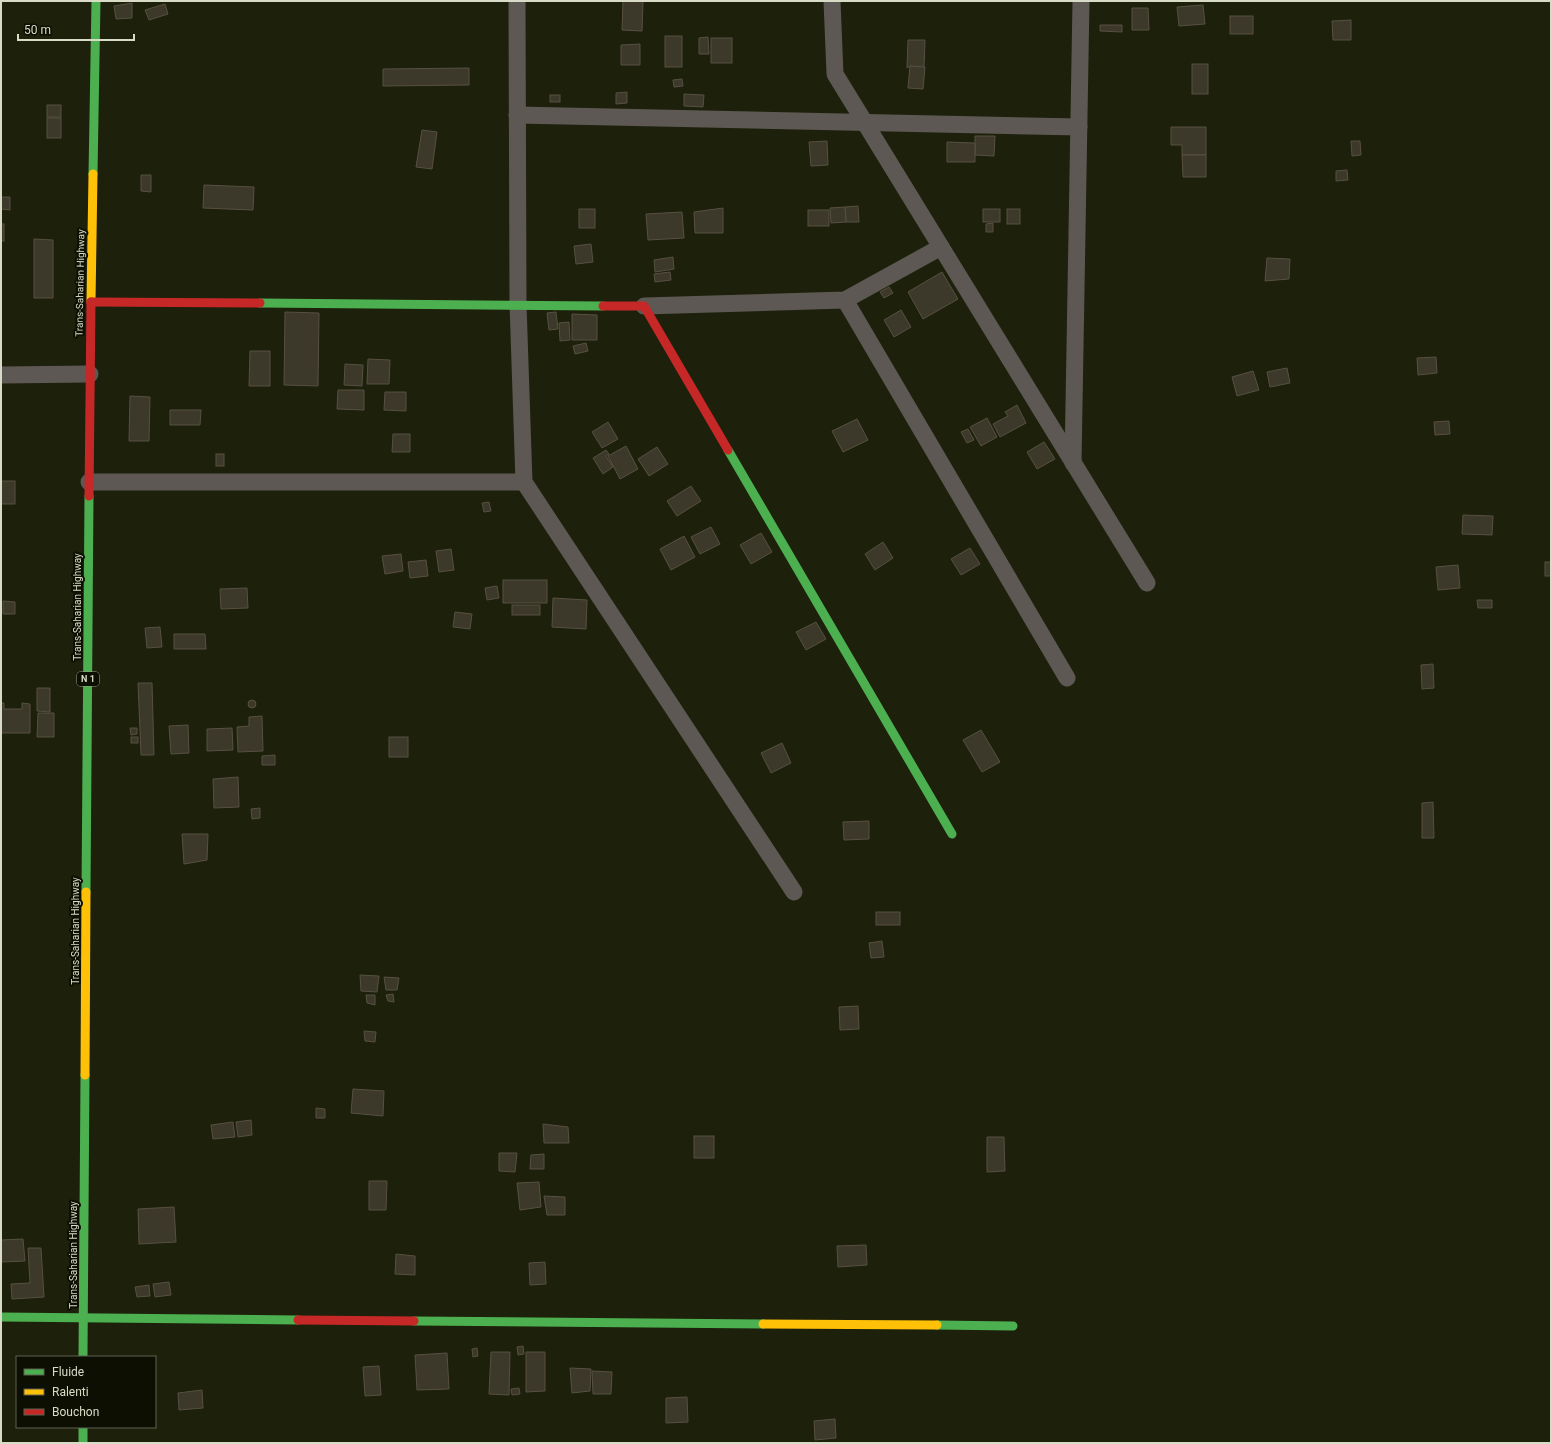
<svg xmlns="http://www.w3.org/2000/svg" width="1552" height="1444" viewBox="0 0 1552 1444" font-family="Roboto,sans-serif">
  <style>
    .building { fill: #3d392a; stroke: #565042 }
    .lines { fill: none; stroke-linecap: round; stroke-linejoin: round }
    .street { stroke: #5d5854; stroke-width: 17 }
    .fast { stroke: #4caf50; stroke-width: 9 }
    .slow { stroke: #ffc107; stroke-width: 9 }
    .jam { stroke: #c62828; stroke-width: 9 }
    .labels { text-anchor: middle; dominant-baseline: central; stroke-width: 4; stroke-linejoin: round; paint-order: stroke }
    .shield { fill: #0d0f02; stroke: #9b9e8c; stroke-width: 1 }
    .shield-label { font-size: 9px; font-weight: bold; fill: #d8dcc7 }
    .street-label { font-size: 10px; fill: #d8dcc7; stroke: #0d0f02 }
  </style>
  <rect width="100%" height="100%" fill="#1d200a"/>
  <g class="building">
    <polygon points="623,1 643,1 642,31 622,30"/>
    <polygon points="132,3 132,18 116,19 114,6"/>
    <polygon points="165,4 168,14 149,20 145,10"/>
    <polygon points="1203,5 1205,24 1179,26 1177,7"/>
    <polygon points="1132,8 1148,8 1149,30 1132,30"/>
    <rect x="1230" y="16" width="23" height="18"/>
    <polygon points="1351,20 1351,40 1333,40 1332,21"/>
    <polygon points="1100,25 1122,25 1122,32 1100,31"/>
    <rect x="665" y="36" width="17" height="31"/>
    <polygon points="708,37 709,54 699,54 699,38"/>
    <rect x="711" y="38" width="21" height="25"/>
    <polygon points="908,40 925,40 924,68 910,66 907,68"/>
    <polygon points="640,44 640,65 621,65 621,45"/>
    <rect x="1192" y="64" width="16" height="30"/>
    <polygon points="910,66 925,67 923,89 908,88"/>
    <polygon points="469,68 469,85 383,86 383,69"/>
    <polygon points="682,79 683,86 674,87 673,80"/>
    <polygon points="627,92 627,103 616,104 616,93"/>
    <polygon points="684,94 704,95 703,107 684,106"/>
    <rect x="550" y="95" width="10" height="7"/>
    <rect x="47" y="105" width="14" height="12"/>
    <rect x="47" y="118" width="14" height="20"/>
    <polygon points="1171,127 1206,127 1206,155 1182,155 1182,145 1171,145"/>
    <polygon points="422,130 437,132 432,169 416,167"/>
    <polygon points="975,136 995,136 994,156 975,155"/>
    <polygon points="827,141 828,165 811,166 809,142"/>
    <polygon points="1351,141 1360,141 1361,155 1352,156"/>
    <polygon points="947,142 975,143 975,162 947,162"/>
    <polygon points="1182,155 1206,155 1206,177 1183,177"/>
    <polygon points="1347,170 1348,180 1336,181 1336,171"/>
    <polygon points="141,175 151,175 151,192 141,191"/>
    <polygon points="204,185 254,187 253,210 203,208"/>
    <polygon points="1,197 10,197 10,210 1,209"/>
    <polygon points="858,206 859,222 846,222 845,207"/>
    <polygon points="845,207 846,222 831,223 830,208"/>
    <polygon points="723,208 723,233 695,233 694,212"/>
    <rect x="579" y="209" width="16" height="19"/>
    <rect x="983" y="209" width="17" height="13"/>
    <rect x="1007" y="209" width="13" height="15"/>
    <rect x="808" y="210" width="21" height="16"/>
    <polygon points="682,212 684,238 648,240 646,214"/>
    <polygon points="993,223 993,232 986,232 986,224"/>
    <rect x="1" y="224" width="3" height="17"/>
    <polygon points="34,239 53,240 53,298 34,298"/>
    <polygon points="591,244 593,262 576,264 574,246"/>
    <polygon points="673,257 674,269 655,272 654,260"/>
    <polygon points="1267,258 1290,259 1289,279 1265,281"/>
    <polygon points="670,272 671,280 655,282 654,274"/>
    <polygon points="942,272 958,299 923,319 908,292"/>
    <polygon points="889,287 893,293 884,298 880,292"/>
    <polygon points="901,310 911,327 894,337 884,320"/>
    <polygon points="285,312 319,313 318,386 284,385"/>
    <polygon points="556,312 558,329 549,330 547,313"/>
    <polygon points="572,314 597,315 597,340 572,340"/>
    <polygon points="569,322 570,340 560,341 559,323"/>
    <polygon points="586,343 588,351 575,354 573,346"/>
    <polygon points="250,351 270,351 270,386 249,386"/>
    <polygon points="1436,357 1437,373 1418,375 1417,358"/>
    <polygon points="368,359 390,360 389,384 367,384"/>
    <polygon points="345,364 363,365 362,386 344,385"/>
    <polygon points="1287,368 1290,383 1270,387 1267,372"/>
    <polygon points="1253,371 1259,390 1237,396 1232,377"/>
    <polygon points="338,390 364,390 364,410 337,409"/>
    <polygon points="385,392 406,392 406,411 384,410"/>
    <polygon points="130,396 150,397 149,441 129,441"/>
    <polygon points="1017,405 1026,423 1000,437 993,424 1008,416 1005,412"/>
    <polygon points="170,410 201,410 200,425 170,425"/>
    <polygon points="987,418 997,437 981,446 970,427"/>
    <polygon points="857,419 868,440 843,452 832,431"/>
    <polygon points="1449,421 1450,434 1435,435 1434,422"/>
    <polygon points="608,422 618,439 602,448 592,432"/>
    <polygon points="968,429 974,440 967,443 961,432"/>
    <polygon points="393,434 410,434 410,452 392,452"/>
    <polygon points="1044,442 1055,459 1037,469 1027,452"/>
    <polygon points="626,446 638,469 620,479 608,456"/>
    <polygon points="657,447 668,464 649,476 638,459"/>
    <polygon points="606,450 609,454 606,456 613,467 603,474 593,458"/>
    <rect x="216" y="454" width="8" height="12"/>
    <rect x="1" y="481" width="14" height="23"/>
    <polygon points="691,486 701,501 677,516 667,501"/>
    <polygon points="489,502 491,511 484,512 482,503"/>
    <polygon points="1463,515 1493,516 1492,535 1462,534"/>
    <polygon points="711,527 720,544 700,554 691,537"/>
    <polygon points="761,533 772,552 751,564 740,545"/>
    <polygon points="684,536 695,557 671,570 660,549"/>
    <polygon points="883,542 893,558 875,570 865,554"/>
    <polygon points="970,548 980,564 961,575 951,559"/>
    <polygon points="451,549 454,570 439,572 436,551"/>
    <polygon points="401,554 403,571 385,574 382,556"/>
    <polygon points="426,560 428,576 410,578 408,562"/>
    <rect x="1545" y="562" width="6" height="14"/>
    <polygon points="1458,565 1460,588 1438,590 1436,567"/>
    <rect x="503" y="580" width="44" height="23"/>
    <polygon points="497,586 499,598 487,600 485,588"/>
    <polygon points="247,588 248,608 221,609 220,589"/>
    <polygon points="553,598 587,600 586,629 552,627"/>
    <polygon points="1477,600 1492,600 1492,608 1478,608"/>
    <polygon points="3,601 15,602 15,614 3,614"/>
    <rect x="512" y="605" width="28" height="10"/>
    <polygon points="455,612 472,614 470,629 453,627"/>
    <polygon points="816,622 826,639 806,650 796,632"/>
    <polygon points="160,627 162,647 147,648 145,628"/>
    <polygon points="174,634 205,634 206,649 174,649"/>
    <polygon points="1433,664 1434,688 1422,689 1421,665"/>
    <polygon points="138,683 152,683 154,755 141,755"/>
    <polygon points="37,688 50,688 50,712 37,711"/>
    <circle cx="252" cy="704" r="4"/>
    <polygon points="1,703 4,703 4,709 22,709 22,703 30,704 30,733 1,733"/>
    <polygon points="38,713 54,713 54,737 37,737"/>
    <polygon points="262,716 263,751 238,752 237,727 249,726 249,717"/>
    <polygon points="188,725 189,753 171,754 169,726"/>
    <polygon points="130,728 137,728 137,734 131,735"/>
    <polygon points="232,728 233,750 207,751 207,729"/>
    <polygon points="981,730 1000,762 982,772 963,740"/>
    <rect x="131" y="737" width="7" height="6"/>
    <rect x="389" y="737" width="19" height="20"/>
    <polygon points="782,743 791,763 771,773 761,753"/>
    <polygon points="275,755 275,765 262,765 262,756"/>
    <polygon points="238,777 239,807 214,808 213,779"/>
    <polygon points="1433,802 1434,838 1422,838 1422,803"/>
    <polygon points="260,808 260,818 252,819 251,809"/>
    <polygon points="869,821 869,839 844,840 843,822"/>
    <polygon points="182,834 208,834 207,860 184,864"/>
    <rect x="876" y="912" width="24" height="13"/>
    <polygon points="882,941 884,957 871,958 869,943"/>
    <polygon points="360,975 379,976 377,992 361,991"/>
    <polygon points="384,977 399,978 397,990 386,990"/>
    <polygon points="393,994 394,1002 388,1001 386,995"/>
    <polygon points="366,995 375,995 375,1005 367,1003"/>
    <polygon points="858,1006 859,1029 840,1030 839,1007"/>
    <polygon points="364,1031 376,1032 375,1042 365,1041"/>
    <polygon points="353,1089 384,1091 383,1116 351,1113"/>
    <polygon points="316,1108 325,1109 325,1118 316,1118"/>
    <polygon points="251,1120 252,1135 238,1137 236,1122"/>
    <polygon points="233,1122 235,1137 213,1139 211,1125"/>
    <polygon points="543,1124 568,1127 569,1143 544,1143"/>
    <rect x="694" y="1136" width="20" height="22"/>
    <polygon points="987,1137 1004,1137 1005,1171 987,1172"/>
    <polygon points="499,1153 517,1153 515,1172 499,1171"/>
    <polygon points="544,1154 544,1169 530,1169 531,1155"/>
    <polygon points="369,1181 387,1181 386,1210 369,1210"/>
    <polygon points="539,1182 541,1207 520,1210 517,1183"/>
    <polygon points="544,1196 565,1197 565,1215 547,1215"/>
    <polygon points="174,1207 176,1242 139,1244 138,1209"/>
    <polygon points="23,1239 25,1261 1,1262 1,1240"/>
    <polygon points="866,1245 867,1265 838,1267 837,1246"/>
    <polygon points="28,1248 41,1248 44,1297 12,1299 11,1284 30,1283"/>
    <polygon points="396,1254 415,1256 415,1275 395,1274"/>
    <polygon points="545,1262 546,1284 530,1285 529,1263"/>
    <polygon points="169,1282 171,1295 155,1297 153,1284"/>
    <polygon points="149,1285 150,1296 137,1297 135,1287"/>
    <polygon points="523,1346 524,1354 518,1355 517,1347"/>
    <polygon points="477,1348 478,1356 473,1357 472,1349"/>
    <polygon points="491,1352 510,1352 509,1395 489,1394"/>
    <polygon points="526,1352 545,1352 545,1391 526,1392"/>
    <polygon points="447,1353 449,1389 417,1390 415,1355"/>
    <polygon points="379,1366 381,1395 365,1396 363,1367"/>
    <polygon points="570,1368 591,1369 590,1391 572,1393"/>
    <polygon points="592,1371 612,1372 611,1394 593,1394"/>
    <polygon points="519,1388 520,1394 512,1395 511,1389"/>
    <polygon points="202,1390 203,1408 179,1410 178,1393"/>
    <polygon points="687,1397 688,1422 666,1423 666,1398"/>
    <polygon points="835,1419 836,1438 815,1440 814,1421"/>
  </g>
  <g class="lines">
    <g class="street">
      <polyline points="517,1 518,304 524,482 794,892"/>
      <polyline points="832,1 835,74 1147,583"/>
      <polyline points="517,115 1079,127"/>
      <polyline points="845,300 1067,678"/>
      <polyline points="644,306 845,300 941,247"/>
      <polyline points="1,375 90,374"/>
      <polyline points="1073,463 1081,1"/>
      <polyline points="89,482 524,482"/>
    </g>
    <g class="fast">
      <polyline points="93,174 96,1"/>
      <polyline points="260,303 603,306"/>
      <polyline points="728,450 952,834"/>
      <polyline points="86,892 89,496"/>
      <polyline points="1,1317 298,1320"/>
      <polyline points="414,1321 763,1324"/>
      <polyline points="937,1325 1013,1326"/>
      <polyline points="83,1357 85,1075"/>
      <polyline points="83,1427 83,1443"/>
    </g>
    <g class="slow">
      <polyline points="91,302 93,174"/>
      <polyline points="85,1075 86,892"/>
      <polyline points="763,1324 937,1325"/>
    </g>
    <g class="jam">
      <polyline points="91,302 260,303"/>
      <polyline points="603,306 644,306 728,450"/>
      <polyline points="89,496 91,302"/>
      <polyline points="298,1320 414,1321"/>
    </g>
  </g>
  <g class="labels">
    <rect class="shield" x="77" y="672" width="22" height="14" rx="3"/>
    <g class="shield-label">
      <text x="88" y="679">N 1</text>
    </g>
    <g class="street-label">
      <text transform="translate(80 283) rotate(-89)">Trans-Saharian Highway</text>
      <text transform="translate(77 607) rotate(-90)">Trans-Saharian Highway</text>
      <text transform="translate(75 931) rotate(-90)">Trans-Saharian Highway</text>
      <text transform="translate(73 1255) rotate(-90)">Trans-Saharian Highway</text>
    </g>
  </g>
  <rect width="1552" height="1444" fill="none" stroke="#d8dcc7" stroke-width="4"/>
  <rect x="16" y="1356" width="140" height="72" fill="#0d0f02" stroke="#5e6151"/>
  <rect x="24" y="1369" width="20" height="6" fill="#4caf50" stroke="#5e6151"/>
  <text x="52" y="1376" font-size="12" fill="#d8dcc7">Fluide</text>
  <rect x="24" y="1389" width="20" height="6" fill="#ffc107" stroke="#5e6151"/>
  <text x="52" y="1396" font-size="12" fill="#d8dcc7">Ralenti</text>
  <rect x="24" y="1409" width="20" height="6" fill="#c62828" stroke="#5e6151"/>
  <text x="52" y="1416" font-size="12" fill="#d8dcc7">Bouchon</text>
  <path d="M18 34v6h116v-6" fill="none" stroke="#d8dcc7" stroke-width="2"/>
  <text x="24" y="34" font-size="12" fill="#d8dcc7" stroke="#0d0f02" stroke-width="3" paint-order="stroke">50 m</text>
</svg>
